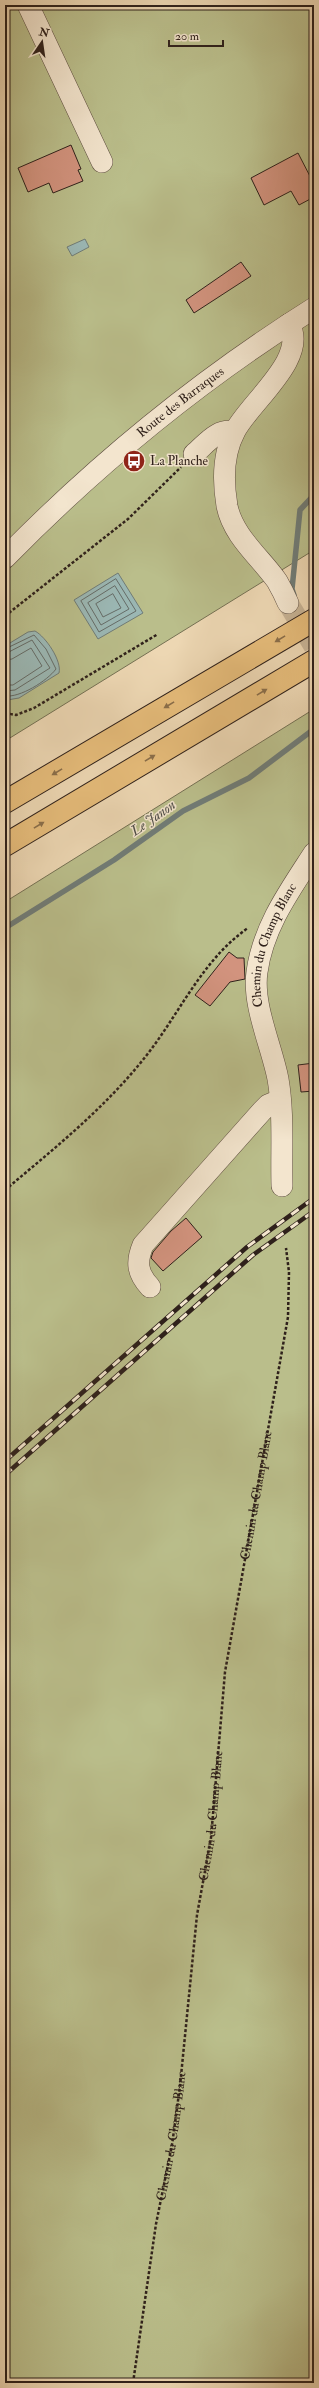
<svg xmlns="http://www.w3.org/2000/svg" width="319" height="2388" viewBox="0 0 319 2388" font-family="'IM FELL Double Pica',serif">
  <style>
    .green { fill: #babe8b; stroke: #747053 }
    .water { fill: #9bb8b5; stroke: #707c77 }
    .lines { fill: none; stroke-linecap: round; stroke-linejoin: round }
    .shore { stroke: #656c68; stroke-width: 1 }
    .stream { stroke: #707c77; stroke-width: 5.5 }
    .building { fill: #d2937e; stroke: #2f211b }
    .minor-tunnel { stroke: #c7b395; stroke-width: 21; stroke-dasharray: 21 10; stroke-linecap: butt }
    .minor-casing { stroke: #5e4e41; stroke-width: 22 }
    .highway-casing { stroke: #2f211b; stroke-width: 24 }
    .path { stroke: #2f211b; stroke-width: 2.5; stroke-dasharray: 3 2; stroke-linecap: butt }
    .minor { stroke: #f3e5ce; stroke-width: 21 }
    .highway { stroke: #e6bc7a; stroke-width: 22 }
    .rail-casing { stroke: #2f211b; stroke-width: 4.5 }
    .rail { stroke: #f3e5ce; stroke-width: 3; stroke-dasharray: 9; stroke-linecap: butt }
    .oneway { fill: #8a6e4a }
    .labels { text-anchor: middle; dominant-baseline: central; stroke-width: 3; stroke-linejoin: round; paint-order: stroke }
    .street-label { font-size: 13px; fill: #2f211b; stroke: #f3e5ce }
    .poi-label { font-size: 13px; fill: #2f211b; stroke: #f3e5ce; text-anchor: start }
    .water-label { font-size: 14px; font-style: italic; fill: #4f4e49; stroke: #f3e5ce }
  </style>
  <rect width="100%" height="100%" fill="#edd7b3"/>
  <filter id="stains"><feTurbulence type="fractalNoise" baseFrequency=".005" numOctaves="4"/><feColorMatrix values="0 0 0 0 .2 0 0 0 0 .09 0 0 0 0 .02 0 0 0 .5 -.17"/></filter>
  <radialGradient id="worn" r=".72"><stop offset=".6" stop-color="#630" stop-opacity="0"/><stop offset="1" stop-color="#630" stop-opacity=".3"/></radialGradient>
  <g class="green">
    <polygon points="5,5 314,5 314,550 5,741"/>
    <polygon points="314,709 314,2383 5,2383 5,902"/>
  </g>
  <g class="water">
    <polygon points="85,239 89,247 72,256 67,247"/>
    <polygon points="118,573 143,613 98,639 74,600"/>
    <path d="M 35,631 C 46,637 62,661 59,673 L 19,698 L 7,700 L 5,646 L 28,632 Z"/>
  </g>
  <g class="lines">
    <g class="shore">
      <polygon points="116,579 136,611 99,632 81,601"/>
      <polygon points="115,586 129,609 101,625 88,603"/>
      <polygon points="113,594 121,608 103,617 96,604"/>
      <path d="M 5,649 L 34,635 L 46,649 L 56,669 C 47,681 20,698 5,696"/>
      <polyline points="5,654 32,640 50,668 15,690 5,691"/>
      <polyline points="5,660 12,659 31,648 42,666 13,685 5,685"/>
    </g>
    <g class="stream">
      <polyline points="294,595 292,589 300,510 314,495"/>
      <polyline points="5,928 114,860 183,811 249,778 314,729"/>
    </g>
  </g>
  <g class="building">
    <polygon points="71,145 81,169 78,170 83,181 53,193 49,183 28,192 18,168"/>
    <polygon points="298,153 314,184 314,197 299,205 291,191 264,205 251,178"/>
    <polygon points="241,262 251,276 194,313 186,300"/>
    <polygon points="229,952 237,958 244,958 245,979 230,982 210,1006 195,995"/>
    <polygon points="314,1063 314,1091 301,1092 298,1065"/>
    <polygon points="186,1218 202,1237 163,1271 151,1258 153,1252 171,1231"/>
  </g>
  <g class="lines">
    <polyline class="minor-tunnel" points="288,603 314,646"/>
    <g class="minor-casing">
      <g id="minor">
        <polyline points="28,5 102,162"/>
        <path d="M 194,454 C 206,444 217,428 234,432"/>
        <path id="s2" d="M 5,558 C 98,463 201,379 314,308"/>
        <path d="M 288,603 C 285,596 281,588 277,581 C 260,557 233,536 227,506 C 223,482 223,453 235,431 C 250,402 309,358 289,324"/>
        <path id="s3" d="M 282,1186 C 281,1151 284,1114 278,1079 C 272,1047 252,1005 257,972 C 263,927 290,890 314,853"/>
        <path d="M 150,1287 C 137,1273 136,1262 143,1245 L 262,1111 L 268,1105 L 280,1100"/>
      </g>
    </g>
    <g class="highway-casing">
      <g id="highway">
        <polyline points="5,802 314,620"/>
        <polyline points="5,845 314,661"/>
      </g>
    </g>
    <g class="path">
      <polyline points="5,616 128,519 181,467"/>
      <polyline points="5,713 16,715 34,708 158,634"/>
      <path d="M 5,1190 C 55,1148 106,1107 146,1056 C 180,1013 202,960 248,928"/>
      <path id="s1" d="M 133,2383 L 156,2224 L 172,2145 L 180,2086 L 197,1915 L 211,1838 L 225,1672 L 288,1317 L 289,1272 L 286,1248"/>
    </g>
    <use href="#minor" class="minor"/>
    <use href="#highway" class="highway"/>
    <g class="rail-casing">
      <g id="rail">
        <polyline points="5,1461 247,1247 314,1198"/>
        <polyline points="5,1475 253,1255 314,1211"/>
      </g>
    </g>
    <use href="#rail" class="rail"/>
  </g>
  <defs><path id="oneway-solid" d="M-6-.8H1V-3.2L6.5 0L1 3.2V.8H-6Z"/></defs>
  <g class="oneway">
    <use href="#oneway-solid" transform="translate(280 639) rotate(149)"/>
    <use href="#oneway-solid" transform="translate(262 692) rotate(-31)"/>
    <use href="#oneway-solid" transform="translate(169 705) rotate(149)"/>
    <use href="#oneway-solid" transform="translate(150 758) rotate(-31)"/>
    <use href="#oneway-solid" transform="translate(57 772) rotate(149)"/>
    <use href="#oneway-solid" transform="translate(39 825) rotate(-31)"/>
  </g>
  <defs>
    <g id="bus-disc" transform="scale(1.15)"><circle r="9.5" fill="#8f2418" stroke="#f3e5ce"/><path d="M-5-6H5V4H4V6H2V4H-2V6H-4V4H-5ZM-3.5-4V0h7V-4ZM-3.5 1.2v1.5H-2V1.2ZM2 1.2v1.5H3.5V1.2Z" fill="#fff"/></g>
  </defs>
  <g fill-rule="evenodd">
    <use href="#bus-disc" x="134" y="461"/>
  </g>
  <g class="labels">
    <g class="street-label">
      <text stroke="none"><textPath href="#s2" startOffset="235">Route des Barraques</textPath></text>
      <text stroke="none"><textPath href="#s3" startOffset="247">Chemin du Champ Blanc</textPath></text>
      <text stroke="none"><textPath href="#s1" startOffset="897">Chemin du Champ Blanc</textPath></text>
      <text stroke="none"><textPath href="#s1" startOffset="573">Chemin du Champ Blanc</textPath></text>
      <text stroke="none"><textPath href="#s1" startOffset="250">Chemin du Champ Blanc</textPath></text>
    </g>
    <g class="poi-label">
      <text x="150" y="461">La Planche</text>
    </g>
    <g class="water-label">
      <text transform="translate(153 818) rotate(-35)">Le Janon</text>
    </g>
  </g>
  <rect width="319" height="2388" fill="none" stroke="#edd7b3" stroke-width="20"/>
  <rect x="6" y="6" width="307" height="2376" fill="none" stroke="#2f211b" stroke-width="2"/>
  <rect x="10" y="10" width="299" height="2368" fill="none" stroke="#2f211b"/>
  <g transform="translate(42 42) rotate(13)" stroke="#f3e5ce" stroke-width="3" paint-order="stroke">
  <path d="M0-3L7 15L0 10L-7 15Z" fill="#2f211b"/>
  <text y="-6" font-size="11" font-weight="bold" text-anchor="middle" fill="#2f211b">N</text>
  </g>
  <path d="M169 40v6h54v-6" fill="none" stroke="#2f211b" stroke-width="2"/>
  <text x="175" y="40" font-size="12" fill="#2f211b" stroke="#f3e5ce" stroke-width="3" paint-order="stroke">20 m</text>
  <rect width="100%" height="100%" filter="url(#stains)"/>
  <rect width="100%" height="100%" fill="url(#worn)"/>
</svg>
